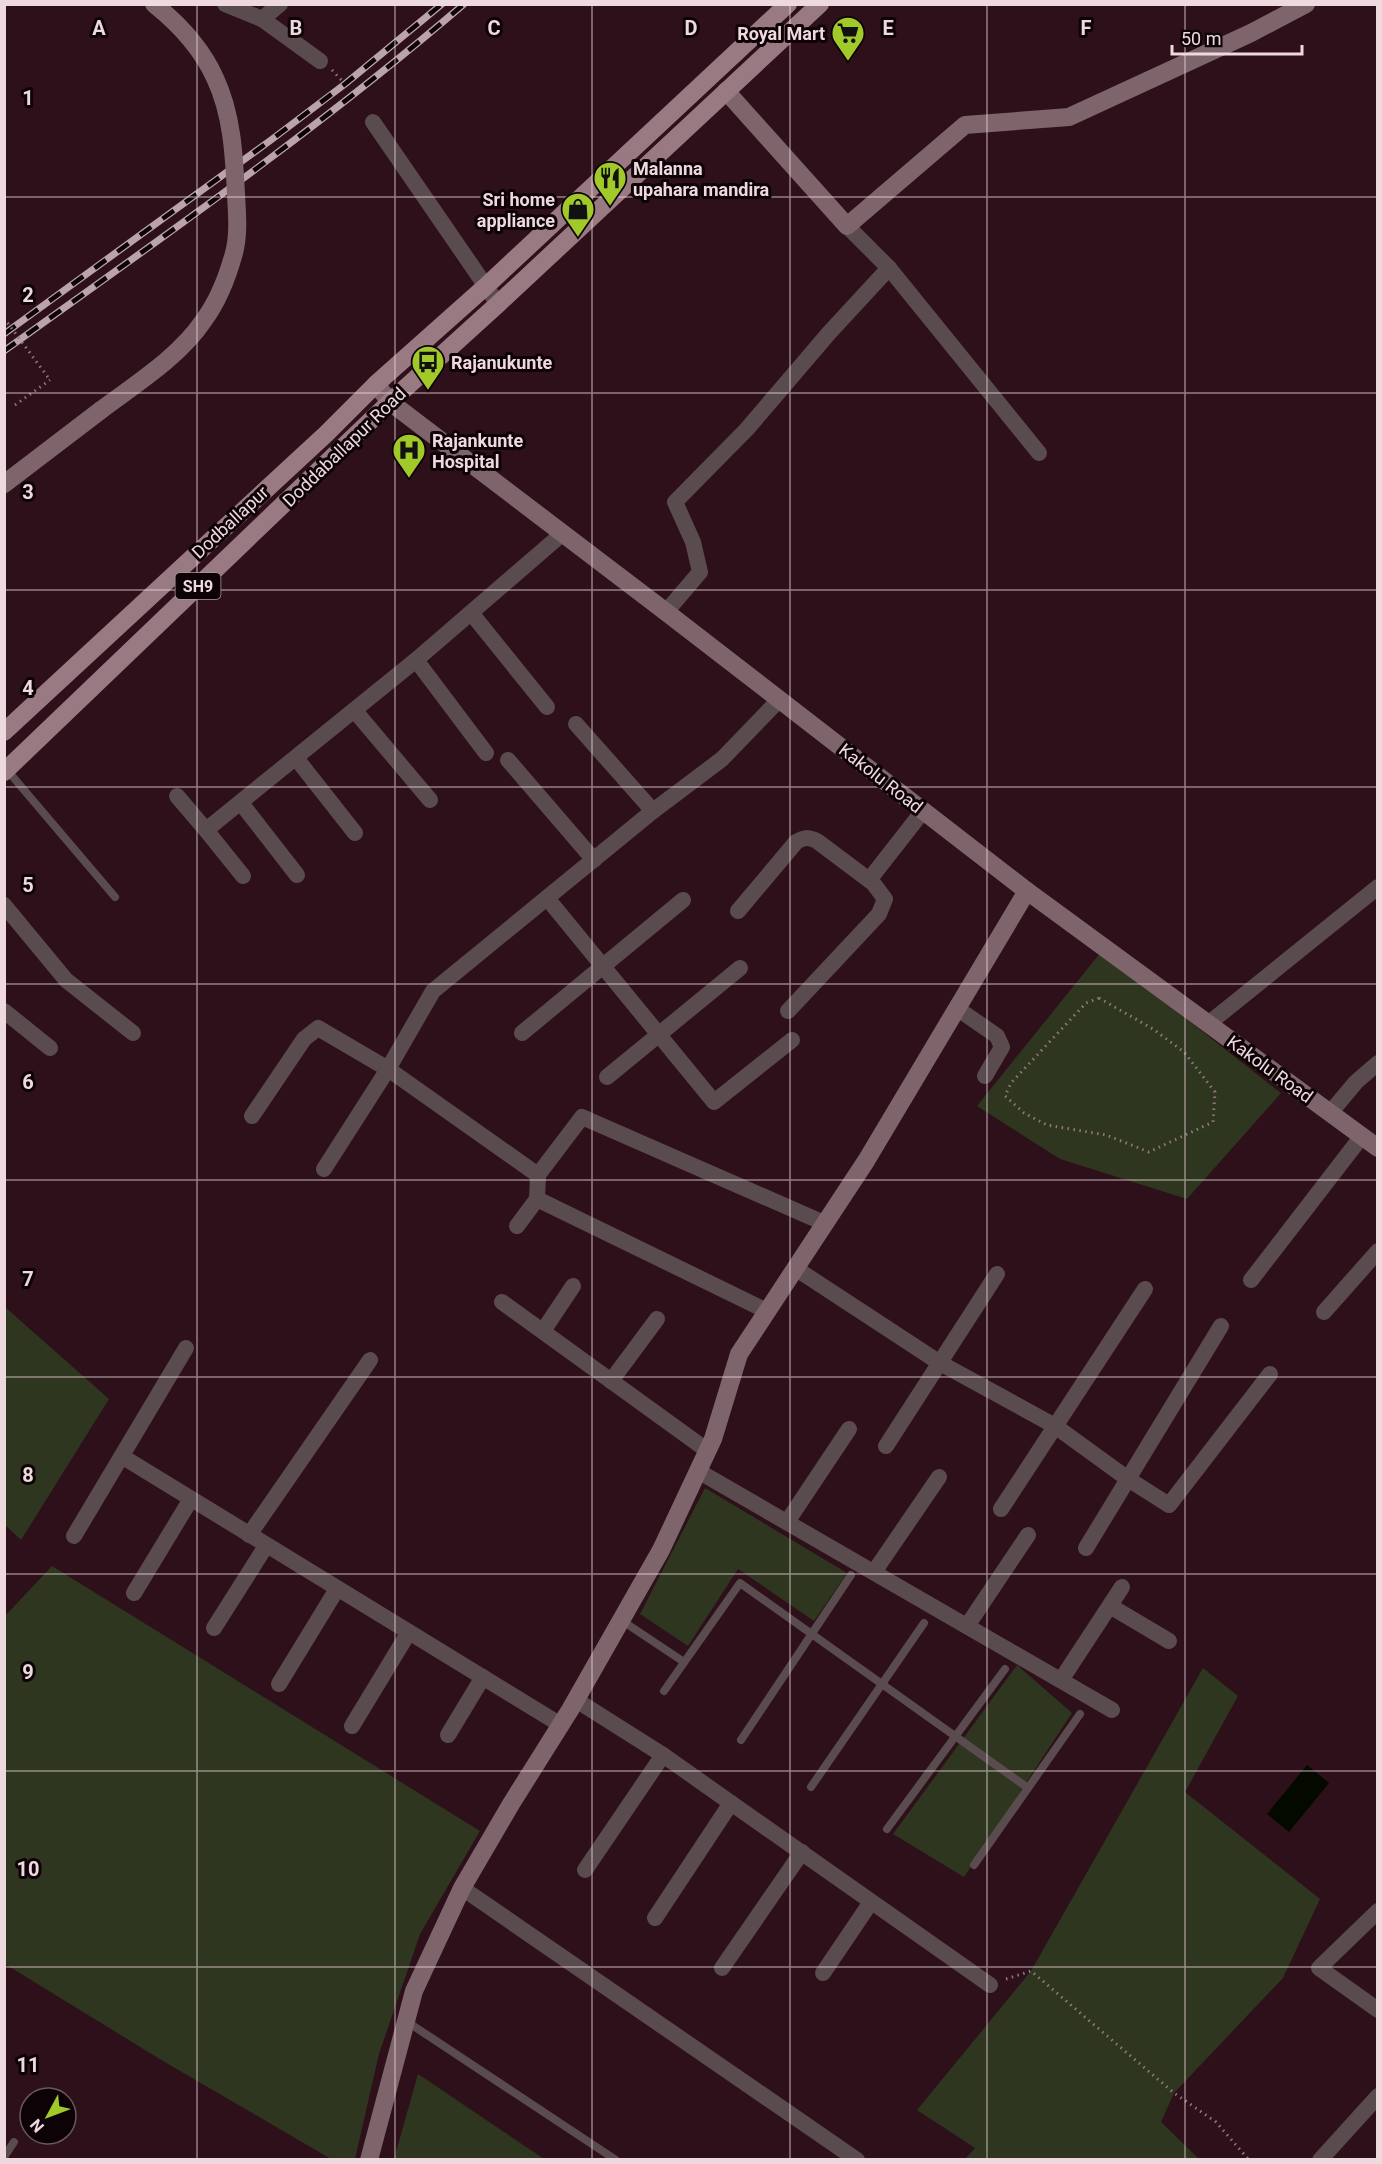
<svg xmlns="http://www.w3.org/2000/svg" width="1382" height="2164" viewBox="0 0 1382 2164" font-family="Roboto,sans-serif">
  <style>
    .green { fill: #2e361f }
    .water { fill: #040900 }
    .lines { fill: none; stroke-linecap: round; stroke-linejoin: round }
    .path { stroke: #917880; stroke-width: 3; stroke-dasharray: 1.5 4.5; stroke-linecap: butt }
    .lane { stroke: #5a4b4f; stroke-width: 8 }
    .street { stroke: #5a4b4f; stroke-width: 16 }
    .secondary { stroke: #7e656c; stroke-width: 18 }
    .primary { stroke: #9a7a82; stroke-width: 18 }
    .rail-casing { stroke: #baa3aa; stroke-width: 7 }
    .rail { stroke: #0d0306; stroke-width: 4.5; stroke-dasharray: 14; stroke-linecap: butt }
    .path-bridge { stroke: #917880; stroke-width: 3; stroke-dasharray: 1.5 4.5; stroke-linecap: butt }
    .secondary-bridge { stroke: #7e656c; stroke-width: 18 }
    .grid { fill: none; stroke: #eed9de; stroke-width: 1.5; stroke-opacity: 0.55 }
    .labels { text-anchor: middle; dominant-baseline: central; stroke-width: 6; stroke-linejoin: round; paint-order: stroke }
    .shield { fill: #0d0306; stroke: #aa999d; stroke-width: 1.5 }
    .shield-label { font-size: 16px; font-weight: bold; fill: #eed9de }
    .poi-label { font-size: 18px; font-weight: bold; fill: #eed9de; stroke: #0d0306; text-anchor: start }
    .street-label { font-size: 18px; fill: #eed9de; stroke: #0d0306 }
    .grid-label { font-size: 20px; text-anchor: middle; font-weight: bold; fill: #eed9de; stroke: #0d0306; stroke-width: 6; stroke-linejoin: round; paint-order: stroke }
  </style>
  <rect width="100%" height="100%" fill="#2d101a"/>
  <g class="green">
    <polygon points="1101,952 1281,1093 1187,1199 1060,1159 977,1106"/>
    <polygon points="5,1307 109,1399 21,1540 5,1525"/>
    <polygon points="705,1488 847,1573 814,1621 738,1569 688,1646 640,1614"/>
    <polygon points="52,1566 480,1831 420,1934 379,2054 355,2159 331,2159 163,2061 5,1964 5,1616"/>
    <polygon points="1017,1665 1072,1713 964,1877 893,1834"/>
    <polygon points="1203,1668 1238,1696 1185,1792 1320,1899 1283,1978 1174,2093 1161,2122 1199,2159 965,2159 975,2148 917,2110 1031,1971"/>
    <polygon points="418,2074 544,2159 394,2159"/>
  </g>
  <polygon class="water" points="1307,1765 1329,1783 1289,1832 1267,1814"/>
  <g class="lines">
    <g class="path">
      <polyline points="332,70 345,84"/>
      <polyline points="15,405 50,380"/>
      <polygon points="1099,998 1153,1029 1184,1052 1215,1092 1213,1122 1149,1152 1106,1135 1047,1125 1024,1113 1005,1096 1011,1083 1086,1003"/>
      <polyline points="1006,1979 1031,1971 1174,2093 1216,2122 1249,2160"/>
    </g>
    <g class="lane">
      <polyline points="7,770 115,897"/>
      <polyline points="621,1620 684,1662"/>
      <polyline points="664,1691 740,1583 1028,1788"/>
      <polyline points="741,1740 851,1575"/>
      <polyline points="811,1787 924,1623"/>
      <polyline points="887,1829 1005,1669"/>
      <polyline points="974,1865 1080,1714"/>
      <polyline points="406,2021 616,2160"/>
      <polyline points="4,2157 14,2142"/>
    </g>
    <g class="street">
      <polyline points="225,4 262,19 320,61"/>
      <polyline points="262,19 280,4"/>
      <polyline points="373,122 498,304"/>
      <polyline points="847,226 889,268"/>
      <polyline points="666,612 700,572 693,542 675,502 747,429 829,333 889,268 1039,453"/>
      <polyline points="472,614 547,707"/>
      <polyline points="416,660 486,753"/>
      <polyline points="355,711 430,800"/>
      <polyline points="576,724 653,811"/>
      <polyline points="296,758 355,833"/>
      <polyline points="508,760 594,860"/>
      <polyline points="177,796 206,830"/>
      <polyline points="241,803 297,875"/>
      <polyline points="243,876 206,830 416,660 562,534"/>
      <polyline points="869,880 923,811"/>
      <polyline points="547,898 714,1102 792,1040"/>
      <polyline points="4,905 66,980 133,1033"/>
      <path d="M 738,911 L 796,842 C 804,837 808,837 817,841 L 873,883 L 885,899 L 879,914 L 788,1011"/>
      <polyline points="958,1009 997,1036 1002,1047 985,1076"/>
      <polyline points="4,1011 50,1048"/>
      <polyline points="1208,1024 1378,887"/>
      <polyline points="522,1033 683,900"/>
      <polyline points="607,1077 740,968"/>
      <polyline points="1330,1113 1356,1082 1378,1063"/>
      <polyline points="252,1116 304,1039 318,1028 388,1069 324,1169"/>
      <polyline points="538,1175 388,1069 433,991 653,811 722,759 779,700"/>
      <polyline points="517,1226 537,1199"/>
      <polyline points="795,1268 940,1363 1055,1426 1128,1479 1169,1505 1270,1374"/>
      <polyline points="1251,1280 1362,1136"/>
      <polyline points="502,1302 708,1451"/>
      <polyline points="767,1311 537,1199 538,1175 582,1117 824,1223"/>
      <polyline points="1324,1312 1378,1251"/>
      <polyline points="543,1331 573,1286"/>
      <polyline points="611,1381 657,1319"/>
      <polyline points="886,1446 997,1274"/>
      <polyline points="123,1457 561,1725"/>
      <polyline points="698,1471 1112,1710"/>
      <polyline points="1001,1509 1145,1289"/>
      <polyline points="787,1522 849,1429"/>
      <polyline points="249,1535 370,1360"/>
      <polyline points="74,1536 186,1348"/>
      <polyline points="1086,1548 1221,1326"/>
      <polyline points="874,1572 939,1477"/>
      <polyline points="134,1593 191,1499"/>
      <polyline points="1110,1606 1169,1641"/>
      <polyline points="967,1626 1028,1535"/>
      <polyline points="214,1628 266,1546"/>
      <polyline points="1061,1680 1122,1587"/>
      <polyline points="279,1684 337,1589"/>
      <polyline points="576,1700 663,1755 585,1870"/>
      <polyline points="352,1726 409,1632"/>
      <polyline points="448,1735 483,1677"/>
      <polyline points="731,1803 990,1985"/>
      <polyline points="462,1888 857,2160"/>
      <polyline points="1378,1911 1319,1968 1378,2010"/>
      <polyline points="655,1918 731,1803 663,1755"/>
      <polyline points="722,1968 802,1852"/>
      <polyline points="823,1973 871,1902"/>
      <polyline points="1320,2160 1378,2096"/>
    </g>
    <g class="secondary">
      <polyline points="726,91 847,226 965,125 1069,117 1251,33 1306,4"/>
      <polyline points="376,384 390,402 666,612 1027,891 1378,1148"/>
      <polyline points="4,484 101,410"/>
      <polyline points="369,2160 414,1991 462,1888 511,1804 570,1710 661,1550 713,1439 739,1354 866,1161 1027,891"/>
    </g>
    <g class="primary">
      <polyline points="4,732 326,434 376,384 485,287 788,4"/>
      <polyline points="4,772 390,402 498,304 820,4"/>
    </g>
    <g class="rail-casing">
      <g id="rail">
        <polyline points="4,334 271,140 345,84 442,4"/>
        <path d="M 4,351 C 160,239 318,129 464,4"/>
      </g>
    </g>
    <use href="#rail" class="rail"/>
    <polyline class="path-bridge" points="4,318 50,380"/>
    <path class="secondary-bridge" d="M 101,410 C 137,383 179,357 204,320 C 218,301 228,275 234,253 C 239,234 237,214 236,194 C 234,154 232,114 215,78 C 202,49 179,24 154,4"/>
  </g>
  <path class="grid" d="M 197,4 L 197,2160M 395,4 L 395,2160M 592,4 L 592,2160M 790,4 L 790,2160M 987,4 L 987,2160M 1185,4 L 1185,2160M 4,197 L 1378,197M 4,393 L 1378,393M 4,590 L 1378,590M 4,787 L 1378,787M 4,984 L 1378,984M 4,1180 L 1378,1180M 4,1377 L 1378,1377M 4,1574 L 1378,1574M 4,1771 L 1378,1771M 4,1967 L 1378,1967"/>
  <defs>
    <g id="supermarket-pin" transform="scale(1.725)"><path d="M0 17L-7.5 6A9.5 9.5 0 1 1 7.5 6Z" fill="#a1c92a" stroke="#0d0306"/><path d="M-6-5.5h2.5l.6 2H6L4.5 2H-2.5L-4.4-4H-6ZM-1.5 3.2a1.3 1.3 0 1 0 .1 0ZM3 3.2a1.3 1.3 0 1 0 .1 0Z" fill="#111"/></g>
    <g id="restaurant-pin" transform="scale(1.725)"><path d="M0 17L-7.5 6A9.5 9.5 0 1 1 7.5 6Z" fill="#a1c92a" stroke="#0d0306"/><path d="M-5-6h1v4h1v-4h1v4h1v-4h1v5L-1.5 .5V6h-2V.5L-5-1ZM5-6V6H3V1.5H1.5Q1.5-4 5-6Z" fill="#111"/></g>
    <g id="shop-pin" transform="scale(1.725)"><path d="M0 17L-7.5 6A9.5 9.5 0 1 1 7.5 6Z" fill="#a1c92a" stroke="#0d0306"/><path d="M-5-2.5h2.3a2.7 3.5 0 0 1 5.4 0H5L5.5 6h-11ZM-1.5-2.5h3a1.5 2.3 0 0 0-3 0Z" fill="#111"/></g>
    <g id="bus-pin" transform="scale(1.725)"><path d="M0 17L-7.5 6A9.5 9.5 0 1 1 7.5 6Z" fill="#a1c92a" stroke="#0d0306"/><path d="M-5-6H5V4H4V6H2V4H-2V6H-4V4H-5ZM-3.5-4V0h7V-4ZM-3.5 1.2v1.5H-2V1.2ZM2 1.2v1.5H3.5V1.2Z" fill="#111"/></g>
    <g id="hospital-pin" transform="scale(1.725)"><path d="M0 17L-7.5 6A9.5 9.5 0 1 1 7.5 6Z" fill="#a1c92a" stroke="#0d0306"/><path d="M-5-5h3v3.5h4V-5h3V5h-3V1.5h-4V5h-3Z" fill="#111"/></g>
  </defs>
  <g fill-rule="evenodd">
    <use href="#supermarket-pin" x="848" y="33"/>
    <use href="#restaurant-pin" x="610" y="178"/>
    <use href="#shop-pin" x="578" y="209"/>
    <use href="#bus-pin" x="428" y="362"/>
    <use href="#hospital-pin" x="409" y="450"/>
  </g>
  <g class="labels">
    <rect class="shield" x="175.5" y="573" width="45" height="26" rx="4.5"/>
    <g class="shield-label">
      <text x="198" y="586">SH9</text>
    </g>
    <g class="poi-label">
      <text x="825" y="33" text-anchor="end">Royal Mart</text>
      <text x="633" y="168">Malanna<tspan x="633" dy="21">upahara mandira</tspan></text>
      <text x="555" y="199" text-anchor="end">Sri home<tspan x="555" dy="21">appliance</tspan></text>
      <text x="451" y="362">Rajanukunte</text>
      <text x="432" y="440">Rajankunte<tspan x="432" dy="21">Hospital</tspan></text>
    </g>
    <g class="street-label">
      <text transform="translate(344 447) rotate(-44)">Doddaballapur Road</text>
      <text transform="translate(230 522) rotate(-43)">Dodballapur</text>
      <text transform="translate(881 778) rotate(38)">Kakolu Road</text>
      <text transform="translate(1270 1069) rotate(36)">Kakolu Road</text>
    </g>
  </g>
  <g class="grid-label">
    <text x="99" y="35">A</text>
    <text x="296" y="35">B</text>
    <text x="494" y="35">C</text>
    <text x="691" y="35">D</text>
    <text x="888" y="35">E</text>
    <text x="1086" y="35">F</text>
    <text x="28" y="105">1</text>
    <text x="28" y="302">2</text>
    <text x="28" y="499">3</text>
    <text x="28" y="695">4</text>
    <text x="28" y="892">5</text>
    <text x="28" y="1089">6</text>
    <text x="28" y="1286">7</text>
    <text x="28" y="1482">8</text>
    <text x="28" y="1679">9</text>
    <text x="28" y="1876">10</text>
    <text x="28" y="2072">11</text>
  </g>
  <rect width="1382" height="2164" fill="none" stroke="#eed9de" stroke-width="12"/>
  <g transform="translate(48 2116) rotate(229)"><circle r="28" fill="#0d0306" stroke="#67595c" stroke-width="1.5"/>
  <path d="M0-4.5L10 22L0 15L-10 22Z" fill="#a1c92a"/>
  <text y="-9" font-size="16" font-weight="bold" text-anchor="middle" fill="#eed9de">N</text>
  </g>
  <path d="M1172 45v9h130v-9" fill="none" stroke="#eed9de" stroke-width="3"/>
  <text x="1181" y="45" font-size="18" fill="#eed9de" stroke="#0d0306" stroke-width="4.5" paint-order="stroke">50 m</text>
</svg>
